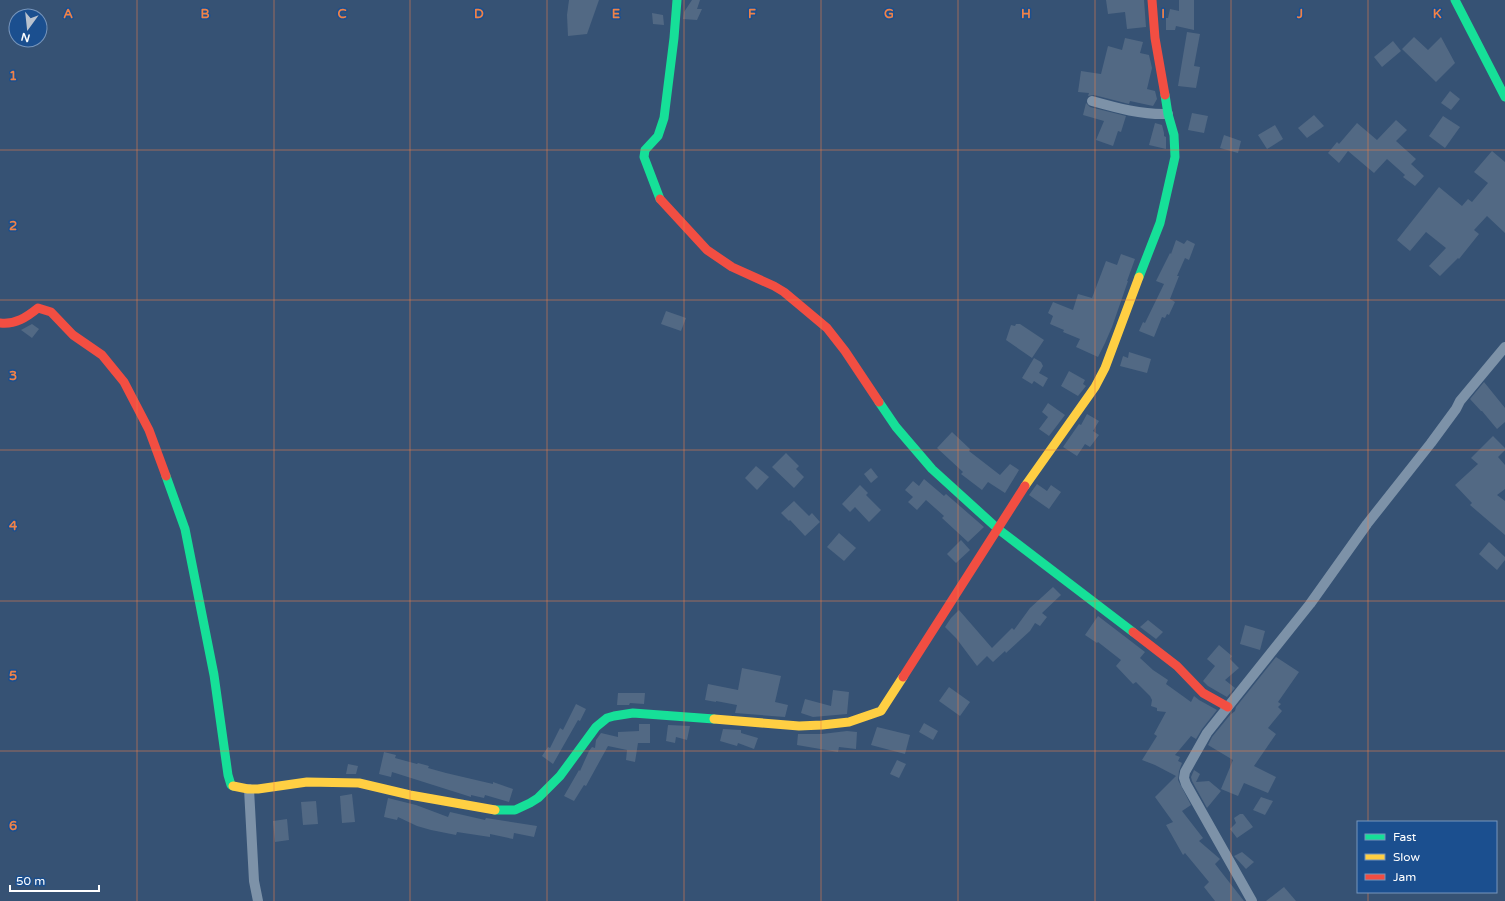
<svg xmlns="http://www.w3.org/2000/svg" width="1505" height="901" viewBox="0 0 1505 901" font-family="'Varela Round',sans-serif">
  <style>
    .building { fill: #526984 }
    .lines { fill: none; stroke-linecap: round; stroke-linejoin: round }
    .street { stroke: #7d92a8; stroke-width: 10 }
    .fast { stroke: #16e098; stroke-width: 9 }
    .slow { stroke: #ffcf43; stroke-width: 9 }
    .jam { stroke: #f24e42; stroke-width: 9 }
    .grid { fill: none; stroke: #ee8249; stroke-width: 1; stroke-opacity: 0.55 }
    .grid-label { font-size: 13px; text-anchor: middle; font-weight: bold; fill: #ee8249; stroke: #1b4f8f; stroke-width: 3; stroke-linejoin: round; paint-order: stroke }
  </style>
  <rect width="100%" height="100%" fill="#365274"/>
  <g class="building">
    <polygon points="569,0 599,0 587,34 568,36 567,15"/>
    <polygon points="692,0 700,0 697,9 702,9 697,20 683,19 684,12"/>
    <polygon points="1106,0 1144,0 1146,27 1127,29 1125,12 1108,14"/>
    <polygon points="1179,0 1194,0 1194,30 1176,26 1175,30 1166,30 1166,18 1168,18 1170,9 1179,11"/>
    <polygon points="652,13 663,15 664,25 653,24"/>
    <polygon points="1187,32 1200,34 1194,66 1200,67 1196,88 1178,86"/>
    <polygon points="1414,37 1428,50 1441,37 1455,63 1436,82 1402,49"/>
    <polygon points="1125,38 1143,42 1140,53 1149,55 1152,68 1147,89 1155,91 1157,99 1153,106 1130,101 1129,104 1094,95 1088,96 1089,93 1078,92 1081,71 1101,74 1108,46 1122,50"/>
    <polygon points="1393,41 1401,51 1382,67 1374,57"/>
    <polygon points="1450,91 1460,99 1451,110 1441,103"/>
    <polygon points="1086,103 1090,107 1126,116 1121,132 1118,131 1113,146 1096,140 1104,121 1083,115"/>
    <polygon points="1192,113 1208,116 1204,133 1188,130"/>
    <polygon points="1314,115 1324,126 1307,138 1298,128"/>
    <polygon points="1443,116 1460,127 1445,148 1429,136"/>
    <polygon points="1396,120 1407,130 1396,141 1416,159 1411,164 1424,176 1415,186 1403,177 1405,175 1387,159 1374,173 1348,151 1339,163 1328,153 1337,142 1339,144 1357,123 1377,140"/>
    <polygon points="1155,123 1162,125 1164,133 1164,136 1166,137 1166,149 1149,145"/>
    <polygon points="1275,125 1283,139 1267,149 1258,135"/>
    <polygon points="1224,135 1241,141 1238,153 1220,148"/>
    <polygon points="1492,151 1505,162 1505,233 1487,216 1474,230 1479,234 1459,259 1458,258 1440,276 1429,266 1446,248 1426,232 1410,251 1397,240 1439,187 1462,206 1468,199 1472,202 1488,183 1474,172"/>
    <polygon points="1176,240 1184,244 1187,240 1195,244 1189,260 1185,258 1177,276 1179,276 1170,299 1175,302 1169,315 1167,314 1165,318 1162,317 1154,337 1139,331 1143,322 1145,323 1164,284 1156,281 1170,253 1171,254"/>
    <polygon points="1121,254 1135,259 1127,281 1128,281 1112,327 1105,343 1098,357 1076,347 1080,339 1063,332 1064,330 1050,324 1053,316 1048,313 1053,302 1073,310 1078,294 1092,298 1106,261 1117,265"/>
    <polygon points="666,311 686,318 681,331 661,324"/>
    <polygon points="32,324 39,329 32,338 21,330"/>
    <polygon points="1016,324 1020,324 1044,340 1032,358 1006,340 1011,325 1015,326"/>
    <polygon points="1129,352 1151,359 1147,373 1120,366 1123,356 1128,358"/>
    <polygon points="1034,358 1041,362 1043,366 1039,373 1048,378 1043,387 1034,381 1032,384 1022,378"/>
    <polygon points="1069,371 1085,380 1083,384 1086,386 1078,396 1061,386"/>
    <polygon points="1484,382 1505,408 1505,422 1497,429 1482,411 1481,411 1470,399"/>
    <polygon points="1048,403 1065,415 1049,436 1039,429 1048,417 1042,412"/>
    <polygon points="1087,414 1099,421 1093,431 1099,435 1090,447 1085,444 1077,456 1063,447 1079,424 1081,425"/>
    <polygon points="952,432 970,449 969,451 1000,475 1010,464 1019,470 1005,493 988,482 982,490 961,474 963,472 937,448"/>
    <polygon points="1493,436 1505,448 1505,450 1498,457 1505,465 1505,489 1497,495 1505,501 1505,535 1470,505 1472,503 1455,485 1478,464 1471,458"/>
    <polygon points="786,453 799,466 796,469 804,477 794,488 772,467"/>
    <polygon points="756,466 769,477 757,490 745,478"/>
    <polygon points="871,468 878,477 871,483 864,474"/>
    <polygon points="924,479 944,496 946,494 984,527 968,542 942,518 944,516 926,500 917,510 908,502 913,497 905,490 913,481 919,486"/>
    <polygon points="1037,484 1047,491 1051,485 1061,492 1049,509 1029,495"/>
    <polygon points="860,485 868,493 866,495 881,510 869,522 855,507 850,512 842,504"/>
    <polygon points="794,501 809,516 812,513 820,522 805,536 790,520 789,521 781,513"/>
    <polygon points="839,533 856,548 844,561 827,547"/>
    <polygon points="961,540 970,550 956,563 947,554"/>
    <polygon points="1489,542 1505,557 1505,560 1497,570 1479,554"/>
    <polygon points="1053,587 1061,595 1042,613 1047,617 1040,626 1035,623 1030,631 1006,653 1005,651 993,662 987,656 977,666 956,638 945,627 951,618 959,610 992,648 1012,628 1014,630 1030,608"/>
    <polygon points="1098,616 1145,652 1140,658 1153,670 1168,680 1166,684 1191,702 1194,696 1199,700 1217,710 1202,729 1196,739 1191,736 1175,755 1180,757 1178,761 1182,763 1179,771 1178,780 1191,805 1182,811 1203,838 1199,841 1220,859 1215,864 1244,901 1215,901 1204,887 1209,882 1185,853 1183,855 1166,825 1173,822 1155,797 1176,776 1155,765 1142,760 1157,736 1154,734 1166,712 1157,711 1157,708 1151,706 1152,700 1150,696 1136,682 1133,684 1116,666 1121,660 1098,642 1097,643 1085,635"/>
    <polygon points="1148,620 1163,632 1156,639 1140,627"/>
    <polygon points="1245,625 1265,631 1260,650 1240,644"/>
    <polygon points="1219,645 1232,656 1230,659 1239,668 1225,680 1235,688 1227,697 1208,686 1203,681 1215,666 1207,659"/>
    <polygon points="1276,657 1299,672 1278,702 1281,704 1278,707 1282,711 1268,728 1276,734 1254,766 1276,777 1268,793 1244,783 1238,796 1221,789 1233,760 1208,745 1212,737 1230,715 1235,711 1236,707"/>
    <polygon points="742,668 781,676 775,702 788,705 785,717 735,713 737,705 716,701 716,702 705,700 708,684 738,690"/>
    <polygon points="949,687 970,702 960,716 939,701"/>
    <polygon points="833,690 849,692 847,714 813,717 801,713 805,699 831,706"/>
    <polygon points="618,693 645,693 644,704 630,703 629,705 617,705"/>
    <polygon points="576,704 586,709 580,721 578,720 553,764 542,756 548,747 550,748 560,728 563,730"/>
    <polygon points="924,723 938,731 933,740 919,732"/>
    <polygon points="639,724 650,724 650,743 638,743 635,762 626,760 627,750 608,746 586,786 584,785 574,801 564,796 579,770 580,771 589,751 592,747 595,748 596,740 601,733 618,737 618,732 639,731"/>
    <polygon points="668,725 690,726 687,740 676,737 675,743 666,741"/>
    <polygon points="877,727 910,735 905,754 871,745"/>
    <polygon points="723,729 741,730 741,733 758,738 754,749 738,743 737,746 720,741"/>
    <polygon points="847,731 857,732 856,749 839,747 838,752 797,745 798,734 822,734"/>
    <polygon points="384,752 396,755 395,758 417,764 418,763 429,766 428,768 446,773 493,784 493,782 513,789 509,802 485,795 484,798 471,795 471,797 468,796 392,772 391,777 379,774"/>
    <polygon points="897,760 906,764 899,778 890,774"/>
    <polygon points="348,764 358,766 356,774 346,774"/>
    <polygon points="1194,770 1200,774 1196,782 1209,781 1221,791 1207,808 1192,781 1191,777"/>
    <polygon points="352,794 355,822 342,823 340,796"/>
    <polygon points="1261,797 1273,801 1265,815 1253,810"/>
    <polygon points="388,798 416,805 448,817 450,812 485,820 486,818 537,826 534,837 514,833 513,839 490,834 490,837 457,832 456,835 431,830 417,826 398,817 397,820 384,817"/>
    <polygon points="316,801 318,824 303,825 301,802"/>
    <polygon points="1240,814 1243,814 1253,827 1237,838 1230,829 1236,823 1234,818"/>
    <polygon points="287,819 289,840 275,842 273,821"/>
    <polygon points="1242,852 1254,862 1246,869 1234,856"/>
    <polygon points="1284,887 1296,901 1266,901"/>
  </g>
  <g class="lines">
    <g class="street">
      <path d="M 1092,101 C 1117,108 1142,115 1168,114"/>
      <polyline points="249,789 254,881 258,901"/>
      <polyline points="1252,901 1186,784 1184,778 1185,772 1207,733 1310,604 1367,524 1431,443 1456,409 1460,401 1505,347"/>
    </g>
    <g class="fast">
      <polyline points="1455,0 1505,97"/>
      <polyline points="660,199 644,157 645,150 658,136 664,118 674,38 677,0"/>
      <polyline points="1139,277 1160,223 1175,157 1174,135 1168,114 1165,95"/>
      <polyline points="879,402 896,427 932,469 998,529 1133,632"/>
      <polyline points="166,476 185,529 214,675 228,775 231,785 233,786"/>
      <polyline points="495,810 515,810 530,803 538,798 560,776 596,727 607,718 614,716 633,713 714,719"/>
    </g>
    <g class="slow">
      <polyline points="1025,486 1095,387 1105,368 1139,277"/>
      <polyline points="714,719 799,726 822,725 849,722 881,711 903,677"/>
      <polyline points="233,786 248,789 258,789 307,782 359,783 410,795 495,810"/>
    </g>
    <g class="jam">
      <polyline points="1152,0 1155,38 1165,95"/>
      <polyline points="660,199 707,250 732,267 774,286 784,292 827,328 845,351 879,402"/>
      <path d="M 0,323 C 15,325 27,317 38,308 L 51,312 L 73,335 L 102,355 L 124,382 L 149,430 L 166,476"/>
      <polyline points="1133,632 1177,666 1203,693 1228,707"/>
      <polyline points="903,677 1025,486"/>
    </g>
  </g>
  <path class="grid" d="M 137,0 L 137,901M 274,0 L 274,901M 410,0 L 410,901M 547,0 L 547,901M 684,0 L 684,901M 821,0 L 821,901M 958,0 L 958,901M 1095,0 L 1095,901M 1231,0 L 1231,901M 1368,0 L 1368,822M 0,150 L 1505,150M 0,300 L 1505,300M 0,450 L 1505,450M 0,601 L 1505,601M 0,751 L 1505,751M 1368,892 L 1368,901"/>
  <g class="grid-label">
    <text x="68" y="18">A</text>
    <text x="205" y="18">B</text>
    <text x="342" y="18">C</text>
    <text x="479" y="18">D</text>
    <text x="616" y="18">E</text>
    <text x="752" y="18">F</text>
    <text x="889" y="18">G</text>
    <text x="1026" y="18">H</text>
    <text x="1163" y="18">I</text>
    <text x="1300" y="18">J</text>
    <text x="1437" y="18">K</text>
    <text x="13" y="80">1</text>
    <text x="13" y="230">2</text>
    <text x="13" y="380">3</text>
    <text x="13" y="530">4</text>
    <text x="13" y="680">5</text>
    <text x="13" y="830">6</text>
  </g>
  <rect x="1357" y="821" width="140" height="72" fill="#1b4f8f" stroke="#7695bc"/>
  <rect x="1365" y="834" width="20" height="6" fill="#16e098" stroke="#7695bc"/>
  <text x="1393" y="841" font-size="12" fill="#ffffff">Fast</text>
  <rect x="1365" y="854" width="20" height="6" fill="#ffcf43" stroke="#7695bc"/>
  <text x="1393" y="861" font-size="12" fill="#ffffff">Slow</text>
  <rect x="1365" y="874" width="20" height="6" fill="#f24e42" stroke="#7695bc"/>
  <text x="1393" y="881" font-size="12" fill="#ffffff">Jam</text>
  <g transform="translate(28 28) rotate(195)"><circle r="19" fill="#1b4f8f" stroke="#7695bc"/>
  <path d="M0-3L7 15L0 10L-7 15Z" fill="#b9c2ce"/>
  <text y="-6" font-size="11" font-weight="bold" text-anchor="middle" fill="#ffffff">N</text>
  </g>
  <path d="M10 885v6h89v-6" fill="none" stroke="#ffffff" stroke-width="2"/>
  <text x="16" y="885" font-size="12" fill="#ffffff" stroke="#1b4f8f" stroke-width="3" paint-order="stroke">50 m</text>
</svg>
